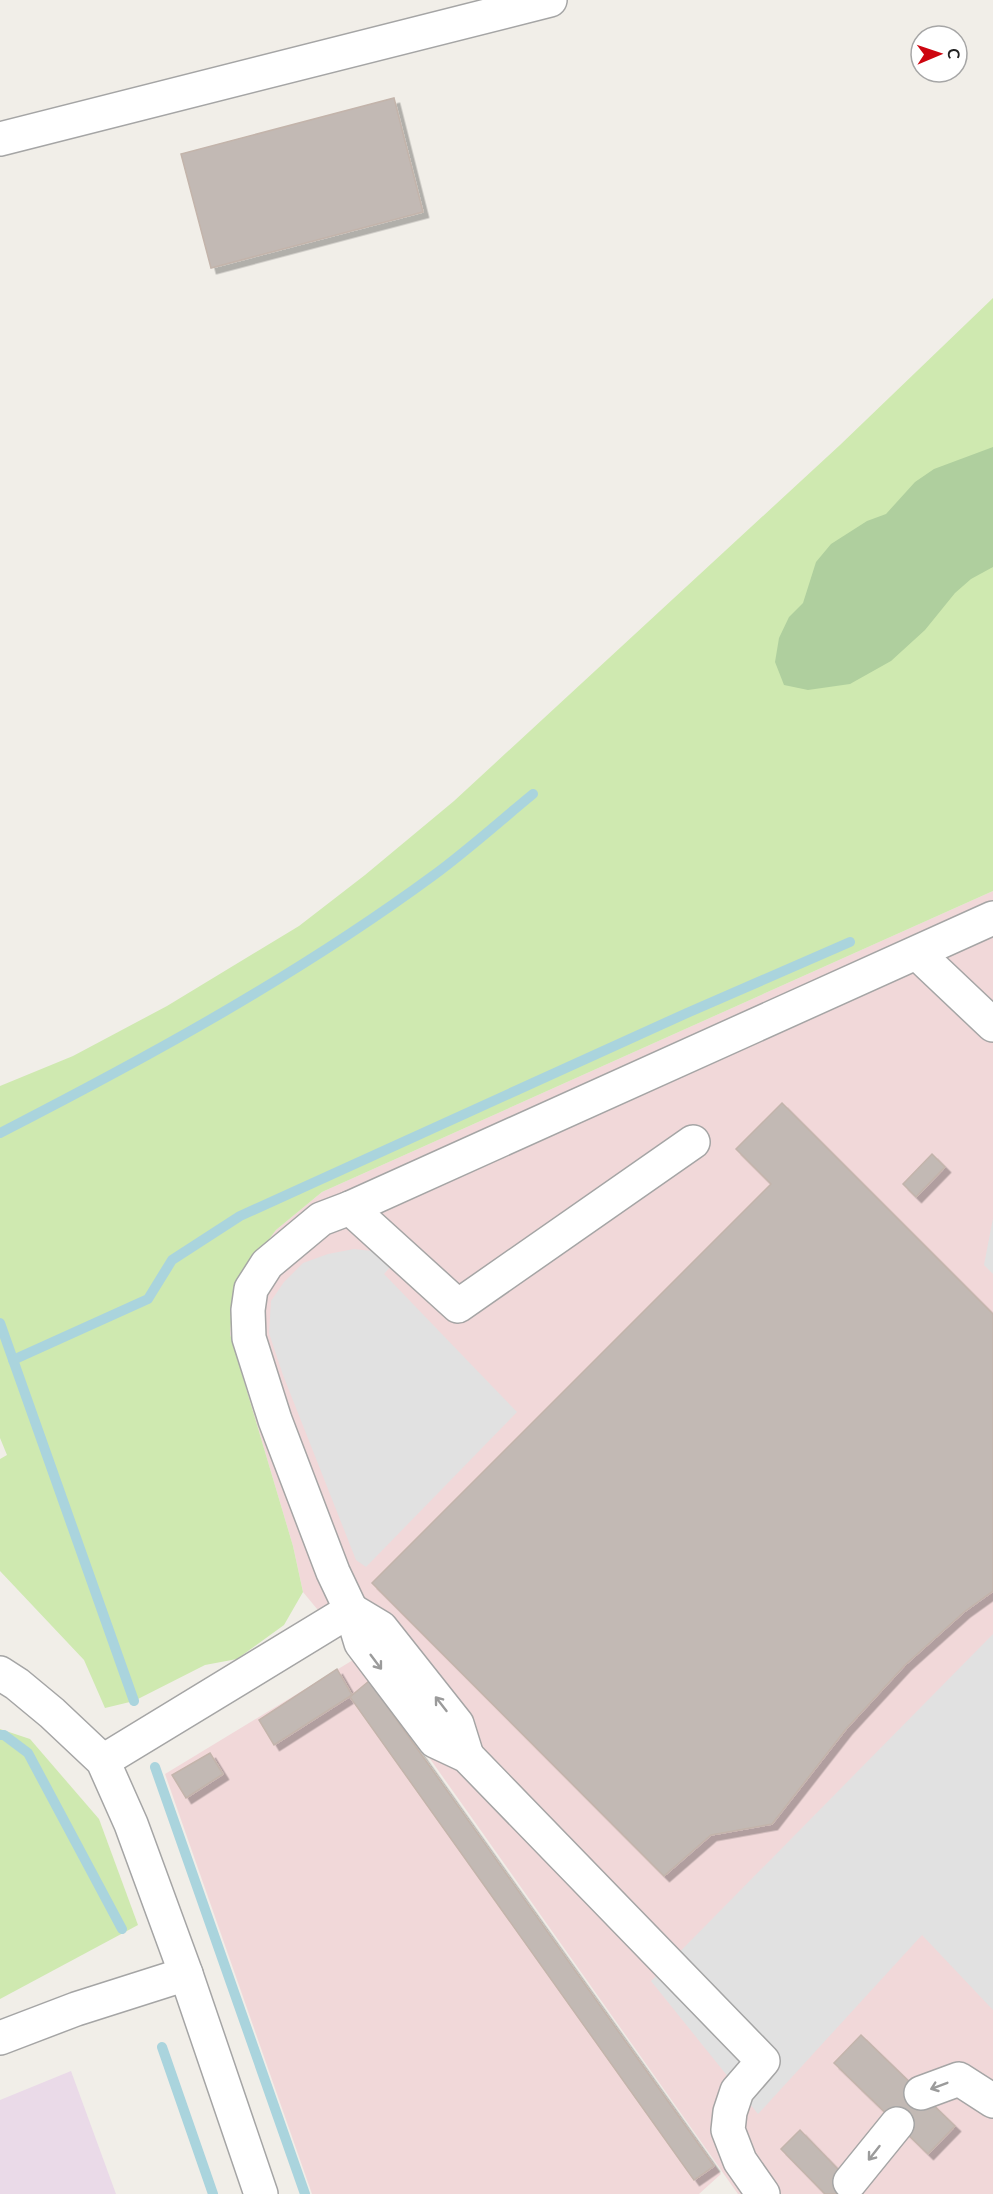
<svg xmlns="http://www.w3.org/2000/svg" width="993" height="2194" viewBox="0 0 993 2194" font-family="Lato,sans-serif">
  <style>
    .commercial { fill: #f1d8d9 }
    .industrial { fill: #eadae8 }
    .grass { fill: #cfe9b0 }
    .forest { fill: #afcf9e }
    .parking { fill: #e1e1e1 }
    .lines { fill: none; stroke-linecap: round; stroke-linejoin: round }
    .stream { stroke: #aad4dd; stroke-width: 10 }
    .building { fill: #c2b9b4; stroke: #c3b4ab; stroke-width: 1.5; filter: url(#shadow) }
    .minor-casing { stroke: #a5a5a5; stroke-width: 36 }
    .minor { stroke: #fff; stroke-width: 33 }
    .oneway { stroke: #9b9b9b }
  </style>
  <defs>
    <filter id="shadow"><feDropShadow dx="5.5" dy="5.5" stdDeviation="0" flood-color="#0004"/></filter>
  </defs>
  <rect width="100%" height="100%" fill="#f1eee8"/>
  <g class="commercial">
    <polygon points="993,891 993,2194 738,2194 365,1667 303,1592 293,1546 230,1334 233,1299 249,1266 276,1230 322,1192"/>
    <polygon points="353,1660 721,2174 699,2194 312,2194 165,1774"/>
  </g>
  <polygon class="industrial" points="71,2071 116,2194 0,2194 0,2100"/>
  <g class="grass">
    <polygon points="993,298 993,891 322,1192 276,1230 249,1266 233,1299 230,1334 293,1546 303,1592 284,1625 237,1659 205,1665 134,1701 105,1708 84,1660 0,1571 0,1459 7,1455 0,1438 0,1086 73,1056 167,1006 299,926 365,875 454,801 840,445"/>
    <polygon points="0,1729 30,1739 99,1819 138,1925 0,1999"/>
  </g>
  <polygon class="forest" points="993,447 993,567 971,579 955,593 925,630 891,661 850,684 808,690 784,685 775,662 779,638 789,617 803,603 816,562 831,544 867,521 886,514 915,482 934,469"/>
  <g class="parking">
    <polygon points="993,1218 993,1274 984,1265"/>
    <polygon points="354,1249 372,1251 391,1266 384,1274 517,1412 366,1567 356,1560 283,1375 269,1333 271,1301 284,1282 303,1263 328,1254"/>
    <polygon points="993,1634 993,2010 922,1935 758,2114 651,1981"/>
  </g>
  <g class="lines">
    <g class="stream">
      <path d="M 0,1133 C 150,1056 298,975 434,875 C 468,850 500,821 533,794"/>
      <polyline points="0,1323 134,1701"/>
      <polyline points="13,1360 148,1299 172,1260 240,1216 687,1013 850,942"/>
      <polyline points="0,1735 4,1735 28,1753 122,1929"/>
      <polyline points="155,1767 305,2194"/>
      <polyline points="162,2047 213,2194"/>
    </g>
  </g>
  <g class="building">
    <polygon points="394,98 423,212 211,268 181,154"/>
    <polygon points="782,1103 993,1314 993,1591 964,1612 905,1665 846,1729 772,1824 711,1835 664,1876 372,1583 771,1184 736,1149"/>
    <polygon points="932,1154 945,1167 916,1197 903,1184"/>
    <polygon points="337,1669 352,1695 274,1745 259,1720"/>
    <polygon points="369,1681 714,2166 694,2180 350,1697"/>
    <polygon points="210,1753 223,1774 186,1798 172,1775"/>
    <polygon points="861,2035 955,2126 928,2154 834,2063"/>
    <polygon points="800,2130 862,2194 825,2194 781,2149"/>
  </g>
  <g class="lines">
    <g class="minor-casing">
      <g id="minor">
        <polyline points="0,139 550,0"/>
        <polyline points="917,953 993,1025"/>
        <polyline points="350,1208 458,1306 693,1142"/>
        <polyline points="351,1610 381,1628 457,1724 467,1756"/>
        <polyline points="0,1673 17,1684 52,1713 103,1761 131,1824 186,1974 261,2194"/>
        <polyline points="103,1761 351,1610"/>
        <polyline points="0,2038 76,2009 186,1974"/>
        <polyline points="921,2093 959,2079 993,2101"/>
        <polyline points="850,2182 897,2124"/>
        <polyline points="763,2194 740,2161 728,2130 730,2112 737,2091 763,2061 467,1756 435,1741 361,1643 351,1610 333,1572 275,1420 249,1338 248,1310 251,1289 267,1264 321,1219 350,1208 993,918"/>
      </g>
    </g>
    <use href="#minor" class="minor"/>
  </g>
  <defs><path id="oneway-shaft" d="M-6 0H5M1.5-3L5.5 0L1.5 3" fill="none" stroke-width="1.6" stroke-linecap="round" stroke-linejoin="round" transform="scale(1.5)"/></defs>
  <g class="oneway">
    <use href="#oneway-shaft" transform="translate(376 1662) rotate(53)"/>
    <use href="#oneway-shaft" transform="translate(441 1704) rotate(-128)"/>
    <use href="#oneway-shaft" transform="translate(939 2086) rotate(159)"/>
    <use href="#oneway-shaft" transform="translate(874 2153) rotate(128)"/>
  </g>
  <g transform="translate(939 54) rotate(88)"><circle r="28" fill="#ffffff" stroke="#a6a6a6" stroke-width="1.5"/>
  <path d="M0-4.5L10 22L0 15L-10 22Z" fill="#cd050f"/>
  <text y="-9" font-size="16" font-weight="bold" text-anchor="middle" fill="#212121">С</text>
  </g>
</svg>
